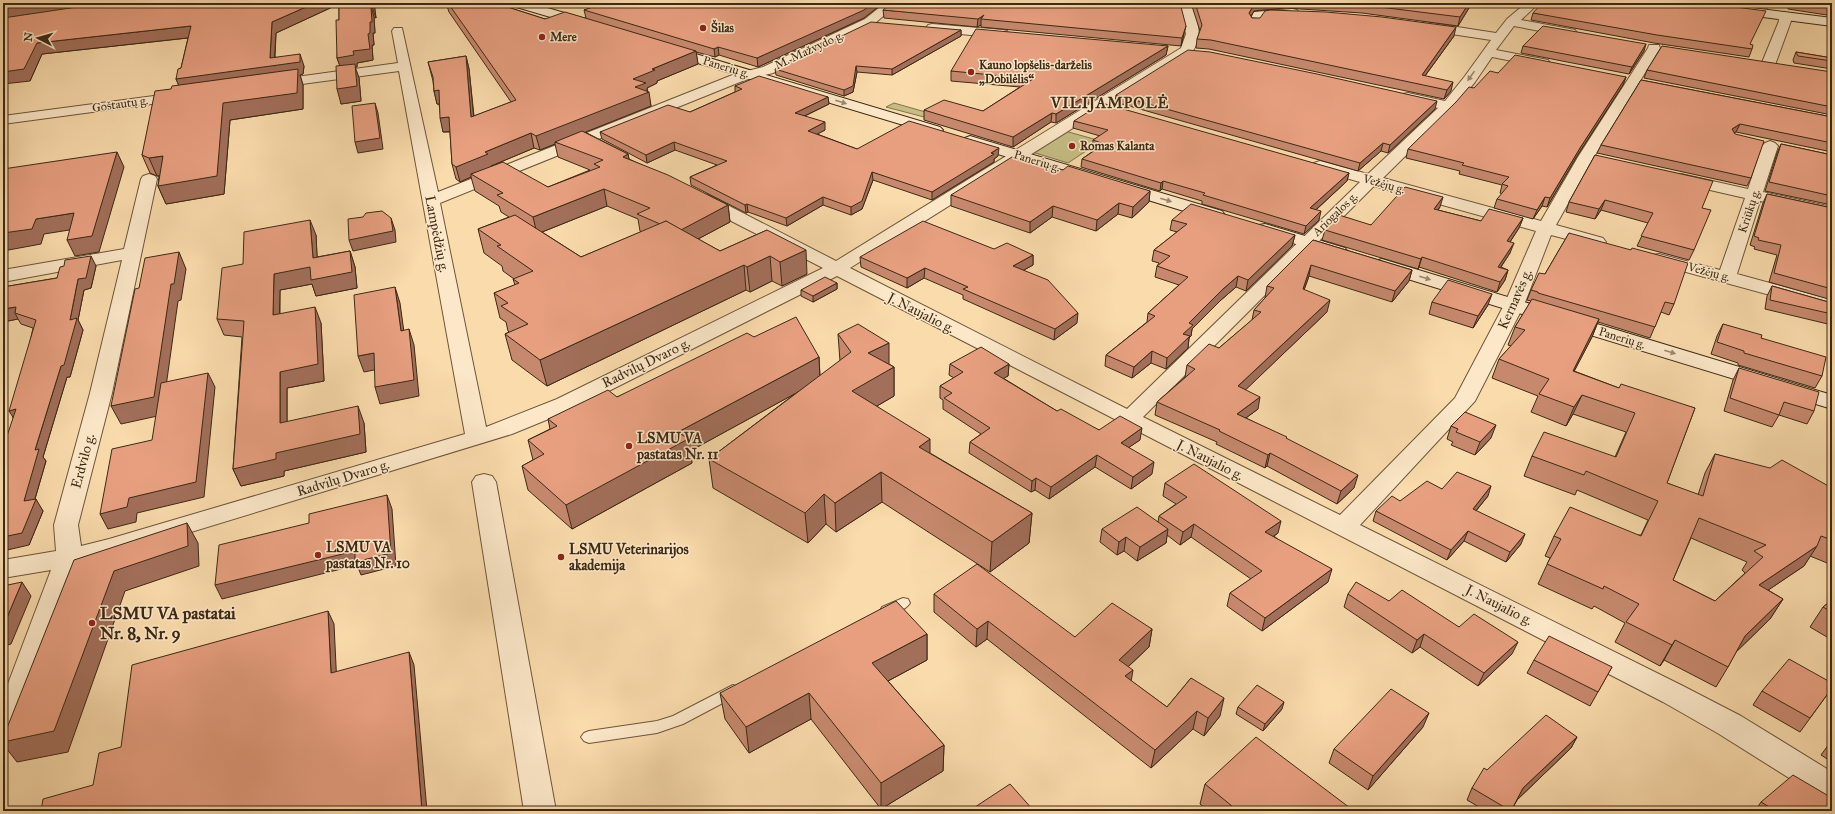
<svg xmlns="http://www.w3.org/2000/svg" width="1835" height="814" viewBox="0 0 1835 814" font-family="'IM FELL Great Primer',serif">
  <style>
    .green { fill: #c6be84; stroke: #81744c }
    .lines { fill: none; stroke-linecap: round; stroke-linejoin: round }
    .lane-casing { stroke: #6c563a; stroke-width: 2 }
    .street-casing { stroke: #6c563a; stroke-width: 2 }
    .secondary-casing { stroke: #3c2914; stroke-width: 2 }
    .lane { fill: #fce8c9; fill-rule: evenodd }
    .street { fill: #fce8c9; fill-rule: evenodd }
    .secondary { fill: #fce8c9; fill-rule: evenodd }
    .wall { fill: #c7896e; stroke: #3c2914; fill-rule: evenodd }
    .shaded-wall { fill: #a26f5a; stroke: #3c2914 }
    .building { fill: #e79f80; stroke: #3c2914; fill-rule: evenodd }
    .oneway { fill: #9c886e }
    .poi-dot { fill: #8f2418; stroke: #fce8c9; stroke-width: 1.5 }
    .labels { text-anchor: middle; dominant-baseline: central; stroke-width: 3; stroke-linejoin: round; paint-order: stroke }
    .far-poi-label { font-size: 12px; font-weight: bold; fill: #3c2914; stroke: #fce8c9; text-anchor: start }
    .far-street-label { font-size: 12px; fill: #3c2914; stroke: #fce8c9 }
    .street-label { font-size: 14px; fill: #3c2914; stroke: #fce8c9 }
    .poi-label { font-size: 14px; font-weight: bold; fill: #3c2914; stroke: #fce8c9; text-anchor: start }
    .far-district-label { font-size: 15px; font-weight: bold; letter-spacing: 1px; fill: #3c2914; stroke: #fce8c9 }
    .near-poi-label { font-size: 17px; font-weight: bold; fill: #3c2914; stroke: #fce8c9; text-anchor: start }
  </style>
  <rect width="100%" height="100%" fill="#fadbac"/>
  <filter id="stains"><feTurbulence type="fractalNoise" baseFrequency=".005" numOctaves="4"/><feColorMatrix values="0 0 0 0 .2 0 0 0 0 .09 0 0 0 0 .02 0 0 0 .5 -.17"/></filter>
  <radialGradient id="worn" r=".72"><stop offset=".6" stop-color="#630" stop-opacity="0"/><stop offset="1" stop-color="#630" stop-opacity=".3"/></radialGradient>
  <g class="green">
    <polygon points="894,103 929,113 924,117 886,107"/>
    <polygon points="1065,131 1101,141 1068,163 1032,152"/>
  </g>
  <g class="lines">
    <g class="lane-casing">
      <g id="lane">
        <path d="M 903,598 L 908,599 L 910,603 C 906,610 890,617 882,615 L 880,611 L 882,607 Z"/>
        <polygon points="733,685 738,687 740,691 738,695 683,724 657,733 589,743 584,741 581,737 584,733 589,731 657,721 673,716"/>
      </g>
    </g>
    <g class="street-casing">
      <g id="street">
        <path d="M 885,3 L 898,3 L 873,25 L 773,73 L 745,80 L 440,203 L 486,427 L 557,399 L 823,268 L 696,203 L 694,199 L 696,195 L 702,194 L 708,195 L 836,261 L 1181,48 L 1186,34 L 1179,3 L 1191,3 C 1198,23 1204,35 1191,54 L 850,268 L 1127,409 L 1360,182 L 1314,169 L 1312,166 L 1314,163 L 1320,161 L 1368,174 L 1438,108 L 1403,100 L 1401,97 L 1403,94 L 1408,93 L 1445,101 L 1465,76 L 1491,40 L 1425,30 L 1421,29 L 1419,26 L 1421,23 L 1425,22 L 1496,33 L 1507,19 L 1526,3 L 1539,3 L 1521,20 L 1575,30 L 1577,33 L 1575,36 L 1571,37 L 1514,26 L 1496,50 L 1548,60 L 1550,63 L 1548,66 L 1543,67 L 1492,57 L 1475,82 L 1453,109 L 1383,178 L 1541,221 L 1578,157 L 1648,48 L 1649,45 L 1659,45 L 1660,48 L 1594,157 L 1556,225 L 1603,238 L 1606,242 L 1603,246 L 1597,247 L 1551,235 L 1524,305 L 1475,401 L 1360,525 L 1683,686 L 1741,716 L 1832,772 L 1832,802 L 1821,798 L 1719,734 L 1663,702 L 837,276 L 573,409 L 512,434 L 119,554 L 80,564 L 18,736 L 14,745 L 3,749 L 3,697 L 51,570 L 3,578 L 3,560 L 56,551 L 54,525 L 90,393 L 122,260 L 3,282 L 3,270 L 124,249 L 141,179 L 143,176 L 149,174 L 155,176 L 157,179 L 112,393 L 78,525 L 81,546 L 109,539 L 465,434 L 399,71 L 272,88 L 267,87 L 265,84 L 267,81 L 398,63 L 392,31 L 394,28 L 402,28 L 438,192 L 735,74 L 763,67 L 865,19 ZM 1374,186 L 1536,231 L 1504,305 L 1455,398 L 1340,515 L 1143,417 Z"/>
        <polygon points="1293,9 1297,10 1299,13 1297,16 1263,18 1259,25 1251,25 1249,22 1254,12"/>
        <polygon points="1784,12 1788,13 1791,21 1775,65 1773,68 1763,68 1761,65 1779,21 1778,16 1780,13"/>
        <polygon points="932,24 1003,30 1007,31 1009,34 1007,37 1003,38 928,31 926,28 928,25"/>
        <polygon points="184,92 189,93 191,96 189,99 3,124 3,116"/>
        <polygon points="1770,141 1775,143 1778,146 1763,192 1832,207 1832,217 1760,201 1737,274 1832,300 1832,312 1653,263 1650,259 1653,255 1659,254 1720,270 1745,198 1675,182 1673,179 1675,176 1681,174 1748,189 1762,146 1765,143"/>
        <polygon points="484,474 492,476 496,482 556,811 524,811 472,482 476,476"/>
      </g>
    </g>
    <g class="secondary-casing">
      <g id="secondary">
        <polygon points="511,3 530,3 589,20 591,23 589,26 581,26 513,6"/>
        <polygon points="1680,3 1713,3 1832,18 1832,26 1686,7"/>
        <polygon points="669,46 940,127 943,130 940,133 935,135 930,133 664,53 662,50 664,47"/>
        <polygon points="970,136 1222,211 1225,215 1222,219 1216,220 1210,219 965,144 962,141 965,138"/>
        <polygon points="1265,224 1345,248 1348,252 1345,256 1339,257 1259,233 1256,229 1259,225"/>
        <polygon points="1382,259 1832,395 1832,409 1375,269 1373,265 1375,261"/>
      </g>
    </g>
    <use href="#lane" class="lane"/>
    <use href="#street" class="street"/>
    <use href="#secondary" class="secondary"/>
  </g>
  <g class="wall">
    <polygon points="3,3 374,3 376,18 374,17 375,33 373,33 374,45 372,45 373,60 357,63 357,67 355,67 359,78 361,101 341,104 340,66 337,58 339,20 339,4 276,33 275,57 304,66 303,74 300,75 303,85 303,109 230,120 224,194 166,204 158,186 159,176 157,176 150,173 142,155 171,89 179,85 176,79 181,68 188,38 42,54 30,81"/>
    <path d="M 446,3 L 495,3 L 545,19 L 586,18 L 584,10 L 605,3 L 883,3 L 864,18 L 758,67 L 719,55 L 715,57 L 696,52 L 698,64 L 657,81 L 657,83 L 647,88 L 651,106 L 585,132 L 628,154 L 629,159 L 728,205 L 730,222 L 698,239 L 720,251 L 767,230 L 807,274 L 782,286 L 772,281 L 750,292 L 746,290 L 547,386 L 512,360 L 505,334 L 509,332 L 508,331 L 506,322 L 500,318 L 494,293 L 515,285 L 513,279 L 514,279 L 503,271 L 502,266 L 484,253 L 478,229 L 509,217 L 501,212 L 499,206 L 475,191 L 471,177 L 460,182 L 456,179 L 452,164 L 450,132 L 443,132 L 439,104 L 437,104 L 434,91 L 433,81 L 428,62 L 466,56 L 469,69 L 474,116 L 511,102 L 449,12 ZM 555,144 L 558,157 L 590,170 L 548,187 L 491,166 L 534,148 L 540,150 ZM 607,206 L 638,219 L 640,231 L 641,232 L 581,257 L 542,232 Z"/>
    <polygon points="1191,3 1472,3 1458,26 1362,13 1285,8 1254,11 1251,16 1252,18 1454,36 1425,76 1451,91 1444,99 1209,49 1196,48 1197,39 1200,31"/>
    <polygon points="1718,3 1770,3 1768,8"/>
    <polygon points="1788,3 1829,3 1831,6 1827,15 1788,9"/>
    <polygon points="883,10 1184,34 1181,46 981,27 981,25 977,27 884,18"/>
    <polygon points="1533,13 1750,44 1752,49 1749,57 1654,43 1531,20"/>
    <polygon points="961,30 961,36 892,75 857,72 853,92 844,96 776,75 775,69 777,69 777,67"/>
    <polygon points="1168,46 1166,55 1056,123 1051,122 1013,147 924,120 924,110 983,111 1020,87 951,81 951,71"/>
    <polygon points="1523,46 1644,51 1629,74 1521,53"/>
    <polygon points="1796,52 1832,58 1832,69 1794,63 1793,60"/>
    <polygon points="1647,70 1832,72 1832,115 1644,78"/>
    <polygon points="1498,73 1626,77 1623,85 1577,156 1547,207 1542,206 1533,219 1494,208 1497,199 1502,194 1500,193 1502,185 1459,174 1460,171 1406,158 1408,149 1474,88"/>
    <polygon points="1641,80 1832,117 1832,152 1736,132 1734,133 1751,178 1747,186 1597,153 1601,145"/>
    <polygon points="735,86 828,97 829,104 805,116 825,130 817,134 857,149 998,156 994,159 994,162 932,200 873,180 862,209 851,215 823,205 787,226 748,212 746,213 691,185 690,177 717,165 675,150 647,163 602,139 600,132 690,112 735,92"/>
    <polygon points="1116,95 1435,109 1388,153 1381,151 1358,171 1115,102"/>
    <polygon points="1074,121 1349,173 1347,181 1316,210 1319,220 1304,234 1202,204 1202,201 1162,189 1160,191 1081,167 1082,159 1096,149 1092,148 1093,140 1100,136 1073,128"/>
    <polygon points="1781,144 1832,155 1832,205 1765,191 1777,153"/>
    <polygon points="1595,155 1694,250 1689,260 1637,246 1648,223 1601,210 1595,219 1566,212 1569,202"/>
    <polygon points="1044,167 1063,170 1150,191 1149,202 1132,218 1118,214 1096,231 1052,217 1030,233 951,206 951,195"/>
    <polygon points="1767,194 1832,208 1832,300 1769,282 1777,255 1754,249 1755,247 1750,245 1763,203"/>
    <polygon points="1440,207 1438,210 1481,221 1523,218 1519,228 1510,242 1510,253 1501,267 1508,270 1505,280 1497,292 1419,267 1418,269 1322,240 1325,230 1371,225"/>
    <polygon points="1172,220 1295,235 1292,246 1246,291 1236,287 1221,300 1192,329 1191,336 1189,338 1188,348 1166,369 1151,363 1132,378 1105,366 1106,355 1147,322 1148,313 1179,285 1155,277 1157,266 1159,263 1152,261 1154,250 1177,232 1170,230"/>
    <path d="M 1569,233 L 1674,304 L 1669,315 L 1661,312 L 1650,338 L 1598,322 L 1592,337 L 1574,371 L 1619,388 L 1695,408 L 1667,483 L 1698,495 L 1705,473 L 1715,454 L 1832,488 L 1832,565 L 1810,556 L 1804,566 L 1768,590 L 1783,599 L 1770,619 L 1736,652 L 1728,667 L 1716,687 L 1664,660 L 1660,666 L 1615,642 L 1625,623 L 1594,606 L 1592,609 L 1538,584 L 1550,558 L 1545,556 L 1554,536 L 1641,535 L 1648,520 L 1577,490 L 1575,495 L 1524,476 L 1532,456 L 1615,457 L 1626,432 L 1573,414 L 1566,426 L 1531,412 L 1538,396 L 1492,378 L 1499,359 L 1511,346 L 1508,345 L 1515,327 L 1531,301 L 1527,300 L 1531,290 L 1545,274 ZM 1691,538 L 1747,562 L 1742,570 L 1745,573 L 1715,601 L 1673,580 Z"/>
    <polygon points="316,235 317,257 350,251 355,267 357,288 316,296 312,284 280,290 280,314 321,323 324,381 287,388 287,422 364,423 366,452 284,471 284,476 241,486 233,469 242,337 224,335 217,319 243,264"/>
    <polygon points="1313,240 1412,270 1409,281 1392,302 1309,276 1304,290 1327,312 1245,390 1258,409 1246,418 1287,439 1354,488 1337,504 1267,466 1265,468 1216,444 1217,442 1155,415 1157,402 1185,377 1187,365 1219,348 1252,320 1254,310 1265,298 1267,286"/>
    <polygon points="1033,255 1033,265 1024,270 1077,323 1054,340 963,299 963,295 924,278 907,288 861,267 860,257"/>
    <polygon points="64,266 96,266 91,288 84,290 78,320 83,330 70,377 67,377 43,457 46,461 35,499 43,511 29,545 13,417 33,328 21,324 18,319 3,322 3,287 57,278"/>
    <polygon points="837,283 837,289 813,302 801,296 801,290"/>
    <polygon points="1772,286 1832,303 1832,325 1765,309 1767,296"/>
    <polygon points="1432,302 1488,305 1473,328 1429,314"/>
    <polygon points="1723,324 1761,338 1822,376 1815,388 1738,365 1738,363 1711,354 1717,336"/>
    <polygon points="838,334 894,367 894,396 877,406 930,453 1032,513 1029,543 990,572 882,502 836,532 826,524 808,543 713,488 709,459 796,393 690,451 692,463 572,529 528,490 522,466 533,460 528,440 550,429 548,419 617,397 754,337 819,357 820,376 840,361"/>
    <polygon points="950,364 1009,364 1008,376 1003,378 1057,411 1099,430 1140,440 1129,447 1152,474 1131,489 1095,467 1049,499 1035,490 1031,492 969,453 970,442 981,434 943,409 943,400 940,398 940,386 954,378 949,375"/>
    <polygon points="1739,368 1814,411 1807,424 1779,415 1772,427 1724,411 1733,380"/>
    <polygon points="1451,426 1491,438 1475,455 1451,445 1453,442 1447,439"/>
    <polygon points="1165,483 1278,533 1274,536 1328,582 1262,631 1227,606 1230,593 1251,579 1191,537 1180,545 1167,535 1166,543 1137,561 1124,551 1117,555 1100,542 1102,529 1158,522 1159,516 1176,504 1163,496"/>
    <polygon points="1442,489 1488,496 1476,511 1521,544 1506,562 1464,541 1447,560 1373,521 1376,511 1400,501"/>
    <polygon points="934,594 1075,637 1152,629 1149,647 1128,667 1131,681 1167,707 1191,678 1220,716 1204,736 1193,729 1151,768 987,639 976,647 934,612"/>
    <polygon points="1348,594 1389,601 1459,627 1512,654 1478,686 1420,647 1412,653 1344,607"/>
    <polygon points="1832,600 1832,640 1810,627 1823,607"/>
    <polygon points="927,634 927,660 888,681 944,745 943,771 881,809 811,719 749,753 725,719 720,693"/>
    <polygon points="1534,660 1612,667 1590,706 1527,673"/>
    <polygon points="1832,688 1800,732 1753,705 1762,691"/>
    <polygon points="1238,707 1282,709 1263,731 1236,714"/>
    <polygon points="1423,727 1368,790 1329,763 1334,749"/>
    <polygon points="1577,737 1571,748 1517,800 1511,811 1486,811 1467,800 1472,788 1487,770"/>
    <polygon points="1832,740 1832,762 1821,755"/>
    <polygon points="1205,784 1354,811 1208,811 1200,804"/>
    <polygon points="1761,802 1832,811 1755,811"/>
  </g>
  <g class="shaded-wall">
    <polygon points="32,3 109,3 3,19 3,7"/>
    <polygon points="315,3 341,3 276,33 274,66 300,54 304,66 303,74 300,75 303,85 303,109 230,120 224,194 166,204 158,186 181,91 176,79 270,58 272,22"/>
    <polygon points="372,3 374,3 376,18 372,7"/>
    <polygon points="873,3 883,3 864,18 758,67 757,58"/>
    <polygon points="1255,3 1286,3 1285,8 1254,11 1248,21 1249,13"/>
    <polygon points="1469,3 1472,3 1458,26 1460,17"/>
    <polygon points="371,7 374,17 375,33 373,33 374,45 372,45 373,60 357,63 357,67 355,67 359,78 361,101 341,104 337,89 341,69 337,58 353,51 368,34"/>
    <polygon points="984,15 981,19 981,25 977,27 978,19"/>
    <polygon points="191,26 196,37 42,54 30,81 3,84 3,72 37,43"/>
    <polygon points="1186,26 1181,46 1182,38"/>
    <polygon points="1456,27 1454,36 1419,84 1422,75"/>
    <polygon points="961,30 961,36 892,75 892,69"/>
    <polygon points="1646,44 1644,51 1629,74 1632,67"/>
    <polygon points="1168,46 1166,55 1056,123 1056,114"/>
    <polygon points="718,47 719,55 715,57 714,49"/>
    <polygon points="696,51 698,64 657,81 657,83 647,88 647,93 649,92 651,106 558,143 555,142 555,144 540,150 536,136 633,79 652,69"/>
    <polygon points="466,56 469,69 475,131 471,117"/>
    <polygon points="856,66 857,72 853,92 844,96 844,90"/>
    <polygon points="1626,77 1623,85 1577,156 1547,207 1550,198 1580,148"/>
    <polygon points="1453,82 1451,91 1444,99 1447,90"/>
    <polygon points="439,90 442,104 437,104 434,91"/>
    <polygon points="828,97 829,104 796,120 795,113"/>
    <polygon points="1437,101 1435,109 1388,153 1390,145"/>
    <polygon points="375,103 378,113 383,149 358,153 355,142"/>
    <polygon points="1052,113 1051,122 1013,147 1013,137"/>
    <polygon points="449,117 453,131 443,132 440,118"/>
    <polygon points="825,122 825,130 808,139 808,131"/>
    <polygon points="1740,124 1736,132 1728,137 1732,129"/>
    <polygon points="531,133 534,148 491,166 492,169 471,174 471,177 460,182 456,167 485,152"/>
    <polygon points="674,142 675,150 647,163 646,155"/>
    <polygon points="1383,143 1381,151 1358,171 1360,163"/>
    <polygon points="999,148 998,156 994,159 994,162 932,200 932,192"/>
    <polygon points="117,152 124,167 99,252 75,256 67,240"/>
    <polygon points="628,154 631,170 623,157"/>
    <polygon points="163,156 170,174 157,176 149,158"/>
    <polygon points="872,172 873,180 862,209 851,215 851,207"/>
    <polygon points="1349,173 1347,181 1308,217 1310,208"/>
    <polygon points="1163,181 1162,189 1160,191 1161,183"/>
    <polygon points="604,189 607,206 537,234 533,217"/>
    <polygon points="1150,191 1149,202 1132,218 1133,207"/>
    <polygon points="823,197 823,205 787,226 786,218"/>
    <polygon points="1443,197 1440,207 1431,218 1434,209"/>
    <polygon points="1545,197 1542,206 1533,219 1537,210"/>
    <polygon points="1605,200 1601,210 1595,219 1599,209"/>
    <polygon points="1119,203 1118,214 1096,231 1097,220"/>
    <polygon points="747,204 748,212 746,213 745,205"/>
    <polygon points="728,205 730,222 681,248 678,231"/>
    <polygon points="1053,206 1052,217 1030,233 1030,222"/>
    <polygon points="1321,211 1319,220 1304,234 1306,226"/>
    <polygon points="74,213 82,228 44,234 41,244 3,251 3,233 36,219"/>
    <polygon points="391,218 395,230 396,242 353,251 349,240"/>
    <polygon points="1523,218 1519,228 1504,251 1507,241"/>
    <polygon points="310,220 316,235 318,274 313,258"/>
    <polygon points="1295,235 1292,246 1246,291 1248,280"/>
    <polygon points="1514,243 1510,253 1494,277 1498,267"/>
    <polygon points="806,250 807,274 782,286 780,262"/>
    <polygon points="350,251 355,267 357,288 316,296 312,284 280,290 279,332 273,315 274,274"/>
    <polygon points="179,252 186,269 181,300 178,301 162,415 121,424 111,406 171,284"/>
    <polygon points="1033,255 1033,265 1013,276 1013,266"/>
    <polygon points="91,256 96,266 91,288 84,290 78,320 83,330 70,377 67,377 43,457 46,461 34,502 36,499 43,511 29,545 3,551 3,537 24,501 35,450 61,366 78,279"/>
    <polygon points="770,256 772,281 750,292 747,267"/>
    <polygon points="1422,257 1419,267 1418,269 1421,259"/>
    <polygon points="744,265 746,290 547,386 540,360"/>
    <polygon points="1311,265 1309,276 1300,301 1303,289"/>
    <polygon points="925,268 924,278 907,288 907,278"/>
    <polygon points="1412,270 1409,281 1392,302 1395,291"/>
    <polygon points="1508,270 1505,280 1497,292 1500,282"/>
    <polygon points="1238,276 1236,287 1221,300 1192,329 1191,336 1189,338 1188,348 1166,369 1167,358 1183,334 1189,323 1223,289"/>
    <polygon points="837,283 837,289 813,302 813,296"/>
    <polygon points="395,287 400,303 406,347 401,331"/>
    <polygon points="1492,294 1488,305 1473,328 1478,316"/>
    <polygon points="1330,300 1327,312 1236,399 1238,386"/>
    <polygon points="16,307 15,313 18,319 3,322 3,309"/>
    <polygon points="315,307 321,323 324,381 287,388 287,441 280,423 280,372"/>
    <polygon points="1078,313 1077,323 1054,340 1055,329"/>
    <polygon points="1599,319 1592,337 1565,389 1573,371"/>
    <polygon points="409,329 414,345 419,396 380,404 375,387"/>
    <polygon points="889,343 889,370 894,367 894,396 853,420 852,391 868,353"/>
    <polygon points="1152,351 1151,363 1132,378 1134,367"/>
    <polygon points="374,353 379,369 364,372 358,356"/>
    <polygon points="819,357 820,380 690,451 692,463 572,529 566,505 678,432"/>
    <polygon points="3,364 5,368 3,373"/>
    <polygon points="1009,364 1008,376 993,384 994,373"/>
    <polygon points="208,373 215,387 204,497 137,513 136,522 108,529 100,514 129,498"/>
    <polygon points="1582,395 1573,414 1566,426 1574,407"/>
    <polygon points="1260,397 1258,409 1235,426 1237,414"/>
    <polygon points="358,406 364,423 366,452 284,471 284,476 241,486 233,469 276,453"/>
    <polygon points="16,409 16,422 9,411"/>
    <polygon points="1496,425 1491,438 1475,455 1480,442"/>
    <polygon points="1142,428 1140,440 1119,454 1121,443"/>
    <polygon points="930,439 930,469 919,447"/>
    <polygon points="1270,453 1267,466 1265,468 1268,455"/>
    <polygon points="1097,455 1095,467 1049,499 1051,487"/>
    <polygon points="1154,462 1152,474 1131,489 1133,477"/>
    <polygon points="881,472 882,502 836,532 835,503"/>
    <polygon points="1358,475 1354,488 1337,504 1341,491"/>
    <polygon points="1036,478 1035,490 1031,492 1032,481"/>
    <polygon points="1491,486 1488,496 1469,519 1473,509"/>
    <polygon points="824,494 826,524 808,543 805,513"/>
    <polygon points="387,495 392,509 396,566 361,575 357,565 222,599 215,585"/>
    <polygon points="1032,513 1029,543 990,572 992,542"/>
    <polygon points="1281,521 1278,533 1262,544 1265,532"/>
    <polygon points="187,523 198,543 199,566 125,591 68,752 17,762 3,744 3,742 114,571"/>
    <polygon points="1194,524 1191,537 1180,545 1183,532"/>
    <polygon points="1168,529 1166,543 1137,561 1140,547"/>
    <polygon points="1468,531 1464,541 1447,560 1451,550"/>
    <polygon points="1525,534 1521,544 1506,562 1510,552"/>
    <polygon points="1126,537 1124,551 1117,555 1119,542"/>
    <polygon points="1817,546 1804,566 1746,605 1759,585"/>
    <polygon points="1332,569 1328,582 1262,631 1265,618"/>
    <polygon points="22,582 31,596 11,644 3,646 3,627"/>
    <polygon points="1783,599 1770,619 1732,656 1745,636"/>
    <polygon points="328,611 334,624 337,687 331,673"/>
    <polygon points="988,621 987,639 976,647 977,629"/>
    <polygon points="1152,629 1149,647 1116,678 1119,660"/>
    <polygon points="927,634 927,660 873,689 872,663"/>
    <polygon points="1424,634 1420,647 1412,653 1417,640"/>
    <polygon points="1675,640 1664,660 1660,666 1672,645"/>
    <polygon points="1518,642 1512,654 1478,686 1484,673"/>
    <polygon points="409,652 414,665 427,811 422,811"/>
    <polygon points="1133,670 1130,688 1125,676"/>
    <polygon points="809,693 811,719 749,753 746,727"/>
    <polygon points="1224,698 1220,716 1204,736 1208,718"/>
    <polygon points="1284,702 1282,709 1263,731 1265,724"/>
    <polygon points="1197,711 1193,729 1151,768 1155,750"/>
    <polygon points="1429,713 1423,727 1368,790 1373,776"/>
    <polygon points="1577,737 1571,748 1517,800 1511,811 1523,788"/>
    <polygon points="944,745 943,771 881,809 881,783"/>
  </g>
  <g class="building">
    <polygon points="3,3 32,3 3,7"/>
    <polygon points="104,3 315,3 272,22 270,58 300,54 300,62 176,79 178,69 181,68 191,26 37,43 24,69 3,72 3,18"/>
    <polygon points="339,3 372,3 372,7 371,7 372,22 370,22 370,33 368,34 370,49 353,51 354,55 337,58 336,20 339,20"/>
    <polygon points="448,3 495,3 545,19 565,12 696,51 652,69 655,70 633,79 646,83 635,87 649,92 536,136 531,133 485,152 488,154 456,167 452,164 449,117 440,118 439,90 434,91 433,77 428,62 466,56 471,117 516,100"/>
    <polygon points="605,3 873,3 864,10 757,58 718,47 714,49 584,10"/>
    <polygon points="891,3 1180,3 1186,26 1182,38 981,19 984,15 978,19 883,10"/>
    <polygon points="1195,3 1255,3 1249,13 1252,18 1260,18 1265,11 1270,10 1326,12 1382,17 1456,27 1422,75 1453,82 1447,90 1211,40 1197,39 1202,25"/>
    <polygon points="1339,3 1469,3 1460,17 1364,5"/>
    <polygon points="1542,3 1705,3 1766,11 1750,44 1753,45 1752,49 1657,35 1533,13"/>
    <polygon points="1810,3 1829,3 1831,6"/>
    <polygon points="871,22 961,30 892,69 856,66 853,86 844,90 775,69 780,67 777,67"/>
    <polygon points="1543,26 1646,44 1632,67 1523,46"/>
    <polygon points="976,29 1168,46 1056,114 1052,113 1013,137 924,110 944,100 983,111 1033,79 951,71"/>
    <polygon points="1662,46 1832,72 1832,107 1647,70"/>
    <polygon points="1188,50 1210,52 1317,74 1437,101 1390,145 1383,143 1360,163 1116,95"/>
    <polygon points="1796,52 1832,58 1832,61 1798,56"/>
    <polygon points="1515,55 1626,77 1580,148 1550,198 1545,197 1537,210 1497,199 1508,186 1502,184 1509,177 1462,165 1464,163 1408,149 1456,102 1469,87 1474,88 1490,71 1498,73"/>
    <polygon points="355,64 357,86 337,89 336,66"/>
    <polygon points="298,69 297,93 223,103 217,176 158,186 163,156 149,158 142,155 155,91 171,89 172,86"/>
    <polygon points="759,76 828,97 795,113 825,122 808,131 857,149 909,121 999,148 991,153 994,154 932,192 872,172 862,201 851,207 823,197 786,218 747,204 745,205 690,177 727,161 674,142 646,155 600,132 668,105 690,112 742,89 735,86"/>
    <polygon points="1641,80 1832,117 1832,143 1740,124 1732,129 1735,134 1764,141 1751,178 1601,145"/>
    <polygon points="375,103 380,138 355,142 352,106"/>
    <polygon points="1102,103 1349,173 1310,208 1321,211 1306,226 1203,195 1205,193 1163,181 1161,183 1082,159 1104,144 1093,140 1108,130 1074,121"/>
    <polygon points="582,131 628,154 623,157 668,175 728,205 681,230 666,221 660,224 637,214 650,208 604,189 533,217 497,195 503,193 471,174 503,162 548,187 600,167 594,164 603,160 555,142"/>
    <polygon points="1781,144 1832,155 1832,196 1769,182"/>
    <polygon points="117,152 92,236 67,240 74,213 36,219 32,229 3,233 3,169"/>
    <polygon points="1595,155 1713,181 1702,208 1711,210 1694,250 1641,236 1653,213 1605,200 1599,209 1569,202"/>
    <polygon points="1012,157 1044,167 1047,165 1063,170 1068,166 1150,191 1133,207 1119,203 1097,220 1053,206 1030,222 951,195"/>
    <polygon points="1405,187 1443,197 1434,209 1481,221 1489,209 1523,218 1507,241 1514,243 1498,267 1508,270 1500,282 1422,257 1421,259 1325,230 1339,215 1371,225"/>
    <polygon points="1767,194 1832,208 1832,289 1774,273 1781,245 1758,240 1759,238 1754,236"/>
    <polygon points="1191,204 1295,235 1248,280 1238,276 1223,289 1189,323 1193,325 1183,334 1190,336 1167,358 1152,351 1134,367 1106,355 1155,316 1148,313 1188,277 1157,266 1170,256 1154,250 1187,224 1172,220"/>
    <polygon points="382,211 391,218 393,231 349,240 348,219 363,217 366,213"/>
    <polygon points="515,215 581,257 666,221 720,251 767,230 806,250 780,262 770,256 747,267 744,265 540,360 505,334 528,324 501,306 508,303 494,293 519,283 513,279 533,271 497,246 501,245 478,229"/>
    <polygon points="310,220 313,258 350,251 352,272 311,280 310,267 274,274 273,315 315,307 318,364 280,372 280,423 358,406 360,434 276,453 276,459 233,469 244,321 217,319 222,268 243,264 244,232"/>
    <polygon points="923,221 994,249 1007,243 1033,255 1013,266 1048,280 1078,313 1055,329 963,289 968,287 925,268 907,278 860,257"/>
    <polygon points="1569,233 1631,250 1632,248 1688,263 1674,304 1665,302 1655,327 1538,293 1538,292 1531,290 1539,273 1545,274"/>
    <polygon points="1313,240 1412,270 1395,291 1311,265 1303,289 1330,300 1238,386 1260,397 1237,414 1287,437 1286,438 1358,475 1341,491 1270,453 1268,455 1219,431 1220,430 1157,402 1195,369 1187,365 1209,344 1219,348 1261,312 1254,310 1274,288 1267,286"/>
    <polygon points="179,252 174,284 171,284 154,397 111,406 135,289 139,288 145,258"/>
    <polygon points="91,256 86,278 78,279 70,320 77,318 64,365 61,366 35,450 39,449 24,501 36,499 22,533 3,537 3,448 16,409 9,411 36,320 15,313 16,307 3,309 3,287 57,278 60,267 64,266 65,260"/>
    <polygon points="825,277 837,283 813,296 801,290"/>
    <polygon points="1448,280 1492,294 1478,316 1432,302"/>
    <polygon points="1772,286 1832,303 1832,314 1770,300"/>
    <polygon points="395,287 401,331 409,329 414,380 375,387 374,353 358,356 354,295"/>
    <path d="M 1532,299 L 1599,319 L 1573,371 L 1619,388 L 1621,384 L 1695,408 L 1667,483 L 1703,496 L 1715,454 L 1770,468 L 1782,460 L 1832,488 L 1832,540 L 1821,536 L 1817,546 L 1759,585 L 1783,599 L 1745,636 L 1728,667 L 1675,640 L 1672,645 L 1626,622 L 1639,604 L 1604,586 L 1603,589 L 1547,564 L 1561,539 L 1554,536 L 1570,507 L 1641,536 L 1658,501 L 1586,471 L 1584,475 L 1532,456 L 1544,432 L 1616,457 L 1635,413 L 1582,395 L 1574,407 L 1539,394 L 1549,379 L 1499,359 L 1525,330 L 1515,327 ZM 1699,518 L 1766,545 L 1754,551 L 1763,557 L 1715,601 L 1673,580 Z"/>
    <polygon points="796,317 819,357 678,432 688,439 566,505 522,466 544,454 528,440 557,426 548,419 608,390 617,397 747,333 754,337"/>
    <polygon points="858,324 889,343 868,353 894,367 852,391 930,439 919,447 1032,513 992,542 881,472 835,503 824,494 805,513 709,459 851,352 838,334"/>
    <polygon points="1723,324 1762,335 1761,338 1826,357 1822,376 1744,353 1744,351 1717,342"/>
    <polygon points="981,347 1009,364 994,373 1057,411 1061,409 1099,430 1120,416 1142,428 1121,443 1154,462 1133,477 1097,455 1051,487 1036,478 1032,481 970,442 990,428 944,398 952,393 940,386 963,372 950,364"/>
    <polygon points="1739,368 1819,392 1814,411 1784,402 1779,415 1730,398"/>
    <polygon points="208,373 196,482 129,498 127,507 100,514 112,449 152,440 161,383"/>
    <polygon points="1465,412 1496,425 1480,442 1456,432 1458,429 1451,426"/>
    <polygon points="1194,464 1281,521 1265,532 1332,569 1265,618 1230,593 1262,571 1194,524 1183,532 1159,516 1187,497 1165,483"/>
    <polygon points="1457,472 1491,486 1473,509 1525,534 1510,552 1468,531 1451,550 1376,511 1392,496 1400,501 1427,481 1442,489"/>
    <polygon points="387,495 391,553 355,562 355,551 215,585 219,545 309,523 309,514"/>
    <polygon points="1137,507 1168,529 1140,547 1126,537 1119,542 1102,529"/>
    <polygon points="187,523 188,546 114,571 54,731 3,742 3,738 74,560"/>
    <polygon points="977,564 1075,637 1112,603 1152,629 1119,660 1133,670 1125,676 1167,707 1191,678 1224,698 1208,718 1197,711 1155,750 988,621 977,629 934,594"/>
    <polygon points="22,582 3,627 3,586"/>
    <polygon points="1356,582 1389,601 1402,590 1459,627 1474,614 1518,642 1484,673 1424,634 1417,640 1348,594"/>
    <polygon points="1832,600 1832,612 1823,607"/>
    <polygon points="896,601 927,634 872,663 944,745 881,783 809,693 746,727 720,693"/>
    <polygon points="328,611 331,673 409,652 422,811 41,811 43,799 93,785 99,753 121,747 132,665"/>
    <polygon points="1549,636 1612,667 1598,692 1534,660"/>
    <polygon points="1789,659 1832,683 1832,688 1810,718 1762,691"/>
    <polygon points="1257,685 1284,702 1265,724 1238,707"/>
    <polygon points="1391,689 1429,713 1373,776 1334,749"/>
    <polygon points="1546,715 1577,737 1523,788 1511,811 1472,788 1484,768 1487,770"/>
    <polygon points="1256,737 1354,811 1238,811 1205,784"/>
    <polygon points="1793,775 1832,798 1832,811 1776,811 1761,802"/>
    <polygon points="1010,784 1034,811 969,811"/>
  </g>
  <defs><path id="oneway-solid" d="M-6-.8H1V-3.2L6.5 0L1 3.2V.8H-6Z"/></defs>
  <g class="oneway">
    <use href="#oneway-solid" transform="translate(1471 76) rotate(125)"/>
    <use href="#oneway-solid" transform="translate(841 102) rotate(17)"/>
    <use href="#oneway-solid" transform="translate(1166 200) rotate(17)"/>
    <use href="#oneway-solid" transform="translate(1425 278) rotate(17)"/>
    <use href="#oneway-solid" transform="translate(1670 352) rotate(17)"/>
  </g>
  <g class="poi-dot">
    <circle cx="703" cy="28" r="4"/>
    <circle cx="542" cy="37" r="4"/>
    <circle cx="971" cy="72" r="4"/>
    <circle cx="1072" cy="146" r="4"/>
    <circle cx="629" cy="446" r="4"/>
    <circle cx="318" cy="555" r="4"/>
    <circle cx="561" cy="557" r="4"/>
    <circle cx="92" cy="623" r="4"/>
  </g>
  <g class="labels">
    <g class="far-poi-label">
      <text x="711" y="28">Šilas</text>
      <text x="550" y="37">Mere</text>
      <text x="979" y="65">Kauno lopšelis-darželis<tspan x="979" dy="14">„Dobilėlis“</tspan></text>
      <text x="1080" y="146">Romas Kalanta</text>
    </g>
    <g class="far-street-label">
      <text transform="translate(809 50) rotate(-25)">M. Mažvydo g.</text>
      <text transform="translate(726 67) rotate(17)">Panerių g.</text>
      <text transform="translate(120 104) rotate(-8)">Goštautų g.</text>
      <text transform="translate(1037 161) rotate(17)">Panerių g.</text>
      <text transform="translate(1384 184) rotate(16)">Vežėjų g.</text>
      <text transform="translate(1749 211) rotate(-71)">Kriūkų g.</text>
      <text transform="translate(1335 214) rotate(-44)">Ariogalos g.</text>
      <text transform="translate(1709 272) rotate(15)">Vežėjų g.</text>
      <text transform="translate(1622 338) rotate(17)">Panerių g.</text>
    </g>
    <g class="street-label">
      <text transform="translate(437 234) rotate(79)">Lampėdžių g.</text>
      <text transform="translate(1515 299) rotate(-66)">Kernavės g.</text>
      <text transform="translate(921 313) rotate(27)">J. Naujalio g.</text>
      <text transform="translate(646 363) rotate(-26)">Radvilų Dvaro g.</text>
      <text transform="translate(1210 460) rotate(27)">J. Naujalio g.</text>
      <text transform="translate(83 461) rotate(-75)">Erdvilo g.</text>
      <text transform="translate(343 478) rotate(-17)">Radvilų Dvaro g.</text>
      <text transform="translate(1499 605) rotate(27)">J. Naujalio g.</text>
    </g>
    <g class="poi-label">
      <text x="637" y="438">LSMU VA<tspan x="637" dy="16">pastatas Nr. 11</tspan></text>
      <text x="326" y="547">LSMU VA<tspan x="326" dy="16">pastatas Nr. 10</tspan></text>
      <text x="569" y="549">LSMU Veterinarijos<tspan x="569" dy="16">akademija</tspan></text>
    </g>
    <g class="far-district-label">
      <text x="1110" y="103">VILIJAMPOLĖ</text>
    </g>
    <g class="near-poi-label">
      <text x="100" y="613">LSMU VA pastatai<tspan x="100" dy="20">Nr. 8, Nr. 9</tspan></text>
    </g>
  </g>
  <rect width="1835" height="814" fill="none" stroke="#fadbac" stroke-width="16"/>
  <rect x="4" y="4" width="1827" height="806" fill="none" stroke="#3c2914" stroke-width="2"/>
  <rect x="8" y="8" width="1819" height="798" fill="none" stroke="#3c2914"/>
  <g transform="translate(38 38) rotate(276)" stroke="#fce8c9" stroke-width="3" paint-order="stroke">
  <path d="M0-3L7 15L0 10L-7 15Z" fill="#3c2914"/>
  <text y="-6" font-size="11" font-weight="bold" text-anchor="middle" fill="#3c2914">N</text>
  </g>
  <rect width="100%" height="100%" filter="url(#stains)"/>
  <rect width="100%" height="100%" fill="url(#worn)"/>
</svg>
